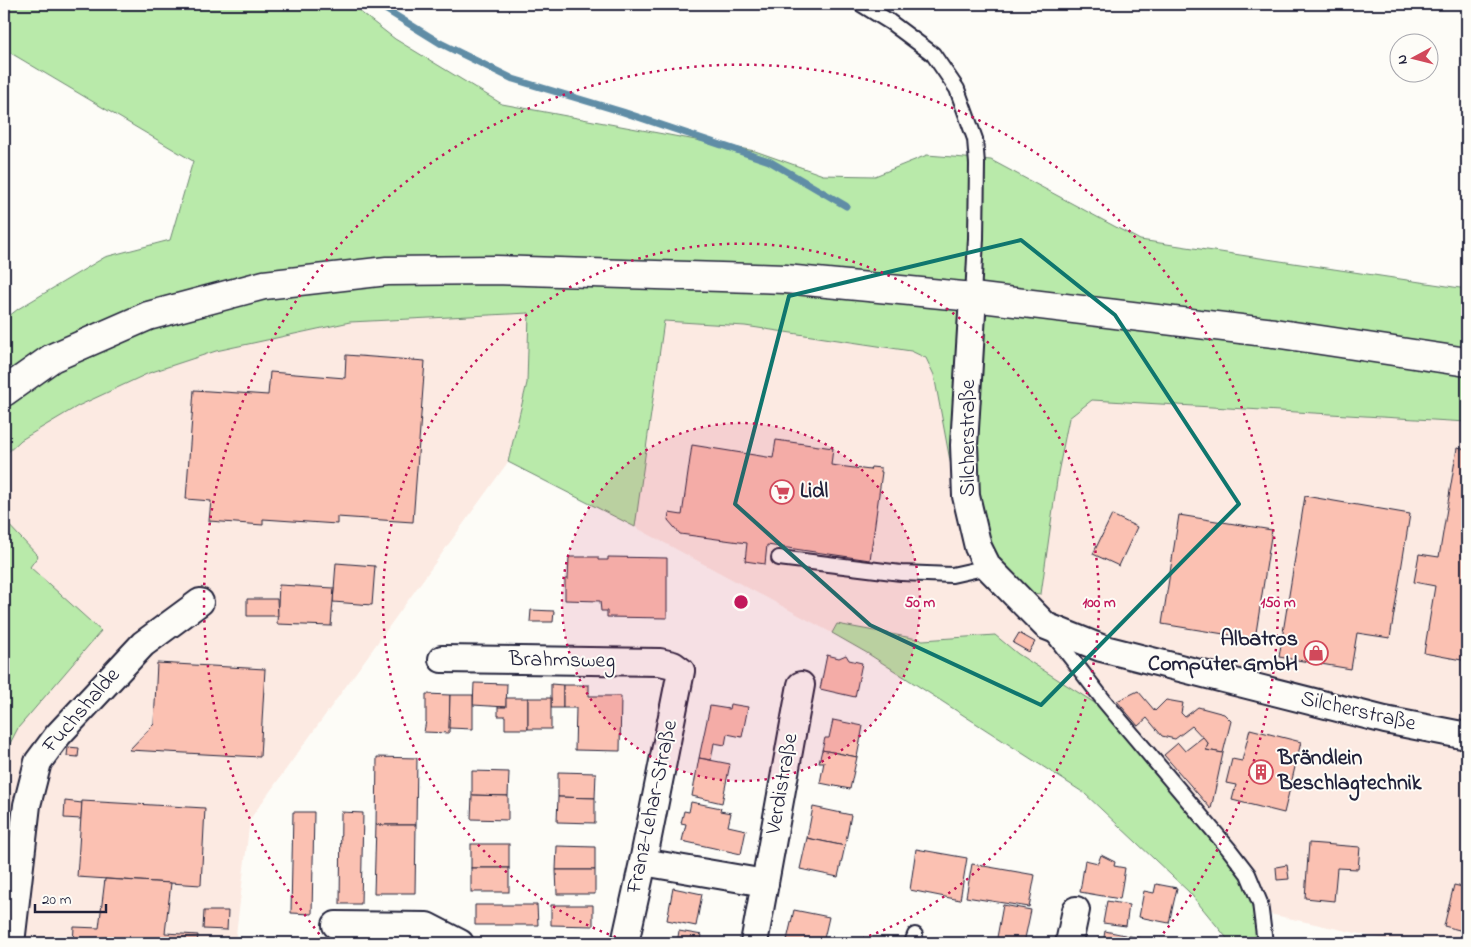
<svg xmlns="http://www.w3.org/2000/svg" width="1471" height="947" viewBox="0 0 1471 947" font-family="'Indie Flower',sans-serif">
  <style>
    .built { fill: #fceae2 }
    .green { fill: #b9eaaa; stroke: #6e8672 }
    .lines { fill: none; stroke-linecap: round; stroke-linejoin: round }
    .stream { stroke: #618da6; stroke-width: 7 }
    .building { fill: #fbc1b2; stroke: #22223b }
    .lane-casing { stroke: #22223b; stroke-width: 18 }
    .street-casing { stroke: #22223b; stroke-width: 30 }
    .secondary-casing { stroke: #22223b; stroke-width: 31 }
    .lane { stroke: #fdfcf7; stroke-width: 14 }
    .street { stroke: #fdfcf7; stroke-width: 26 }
    .secondary { stroke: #fdfcf7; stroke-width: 28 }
    .marked { fill: none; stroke: #0f766e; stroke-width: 4; stroke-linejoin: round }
    .ring { fill: none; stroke: #c2185b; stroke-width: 2.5; stroke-dasharray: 2.5 5 }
    .labels { text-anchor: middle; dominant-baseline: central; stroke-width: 4; stroke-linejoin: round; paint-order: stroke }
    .street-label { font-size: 22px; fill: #22223b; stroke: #fdfcf7 }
    .poi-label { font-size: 22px; font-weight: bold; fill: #22223b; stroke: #fdfcf7; text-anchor: start }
    .centre { fill: #c2185b; stroke: #fdfcf7; stroke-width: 2.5 }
    .ring-label { font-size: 15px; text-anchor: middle; font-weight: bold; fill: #c2185b; stroke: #fdfcf7; stroke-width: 4; stroke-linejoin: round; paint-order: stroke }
  </style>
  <rect width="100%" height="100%" fill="#fdfcf7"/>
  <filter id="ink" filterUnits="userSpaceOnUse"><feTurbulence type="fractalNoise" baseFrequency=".02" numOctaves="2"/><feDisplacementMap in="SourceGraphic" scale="10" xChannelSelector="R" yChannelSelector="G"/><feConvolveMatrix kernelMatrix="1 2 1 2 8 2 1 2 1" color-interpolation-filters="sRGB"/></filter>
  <g filter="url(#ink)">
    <g class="built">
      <polygon points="529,313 527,383 508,462 250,819 235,943 4,943 4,456 21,440 78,406 149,373 216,351 350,322"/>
      <polygon points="664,321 745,326 911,351 926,358 934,374 968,557 1058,473 1069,418 1092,400 1467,422 1467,943 1401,943 1256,911 1018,654 995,635 923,640 838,624 832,633 635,527"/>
    </g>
    <g class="green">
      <polygon points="4,4 350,4 395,39 502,104 755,151 823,175 875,176 927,155 991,160 1140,240 1467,289 1467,422 1092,400 1069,418 1058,473 1041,594 991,589 968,557 934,375 926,358 911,351 745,326 664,321 635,527 508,462 527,383 529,313 350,322 216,351 149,373 78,406 21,440 4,456 4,320 18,309 105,257 170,240 193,161 4,49"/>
      <polygon points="4,520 38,556 30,567 101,631 18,728 4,755"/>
      <polygon points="837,624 923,640 995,635 1018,654 1101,707 1245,876 1255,903 1262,941 1230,942 1189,892 1084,793 867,653 832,633"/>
    </g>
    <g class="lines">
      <polyline class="stream" points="377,4 440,43 513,79 623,112 769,161 846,206"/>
    </g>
    <g class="building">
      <polygon points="346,355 425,361 413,522 337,517 337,524 263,519 263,525 209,521 211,501 186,499 194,390 268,395 270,372 345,378"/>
      <polygon points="776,440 833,448 831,465 870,470 871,467 881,468 881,472 882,472 870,560 767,545 765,564 745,561 747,543 680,534 668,520 669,513 682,515 692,445 773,458"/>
      <polygon points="1457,448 1467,450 1467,661 1424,653 1435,586 1414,582 1419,554 1439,557"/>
      <polygon points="1305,496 1410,514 1390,638 1357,633 1351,669 1279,657"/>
      <polygon points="1112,515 1137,527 1119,566 1093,554"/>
      <polygon points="1179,515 1272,530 1255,639 1162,624"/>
      <polygon points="569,557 598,557 598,560 608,560 608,557 667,558 667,618 607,617 607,611 601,611 600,601 565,600 565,579 568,579"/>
      <polygon points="336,563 375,566 372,605 333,602"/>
      <polygon points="279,585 334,588 331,626 277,624"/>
      <polygon points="247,599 277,599 278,616 247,616"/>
      <polygon points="531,610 554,611 553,622 530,622"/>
      <polygon points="1019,633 1035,642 1029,652 1013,643"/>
      <polygon points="827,655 839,658 846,655 849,660 862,663 855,697 820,689"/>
      <polygon points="157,663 265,669 260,757 129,750 154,724"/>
      <polygon points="474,683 507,684 506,707 473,705"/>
      <polygon points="551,684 563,685 563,708 551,708"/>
      <polygon points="563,685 589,685 589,696 621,696 620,751 575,750 576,708 563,708"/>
      <polygon points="1138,691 1155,711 1166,700 1183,703 1181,713 1185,717 1198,707 1224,714 1231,721 1223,753 1206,750 1208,743 1192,726 1175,739 1162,736 1147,718 1138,726 1117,701"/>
      <polygon points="426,694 450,695 449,733 424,732 426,721"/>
      <polygon points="450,695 473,695 473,729 449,728"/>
      <polygon points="506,698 528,698 528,729 505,729 505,716 498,716 498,707 506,707"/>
      <rect x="528" y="698" width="23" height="31"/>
      <polygon points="730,704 748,707 742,737 727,734 725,745 714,743 711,760 699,758 710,706 729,709"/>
      <polygon points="833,720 863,726 857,757 822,750 825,738 829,738"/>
      <polygon points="1250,729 1301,742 1284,813 1232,800 1236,785 1226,783 1232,759 1242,761"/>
      <polygon points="1203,737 1208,743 1206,750 1223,753 1211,809 1164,755 1178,743 1185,751"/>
      <polygon points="68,747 79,748 78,757 67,756"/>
      <polygon points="822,750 857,757 850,789 820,783 824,762 819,762"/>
      <polygon points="377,757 417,758 416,825 376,825"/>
      <polygon points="699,758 730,764 722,803 692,796"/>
      <polygon points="472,771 509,772 508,796 472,795"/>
      <polygon points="558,772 596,773 595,798 558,797"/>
      <polygon points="472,795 508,796 508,820 471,819"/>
      <polygon points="558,797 595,798 595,823 557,822"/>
      <polygon points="65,801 82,803 81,819 64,818"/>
      <polygon points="82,801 205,808 201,885 77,877"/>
      <polygon points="691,802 721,808 720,811 731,813 728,826 746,830 741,854 682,841 686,824 681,823 684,811 689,812"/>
      <polygon points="813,807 851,815 845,846 807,838"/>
      <polygon points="293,812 314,812 312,914 291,913"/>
      <polygon points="341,812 363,813 361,904 340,904"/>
      <polygon points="376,825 416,825 415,893 374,893"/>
      <polygon points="807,838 845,846 838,877 800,869"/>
      <polygon points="1309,843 1360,847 1358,869 1337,868 1334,901 1305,898"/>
      <rect x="471" y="844" width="38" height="24"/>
      <polygon points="557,846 595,847 595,870 556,870"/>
      <polygon points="916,849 967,858 960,900 910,890"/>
      <polygon points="1101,855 1115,862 1114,866 1125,868 1120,899 1080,892 1085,860 1098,863"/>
      <polygon points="972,864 1035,875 1029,907 966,897"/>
      <polygon points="1287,865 1289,879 1277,880 1276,867"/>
      <rect x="471" y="868" width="38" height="24"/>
      <polygon points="556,870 595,870 595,894 557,894"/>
      <polygon points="105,879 171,883 165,933 198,935 197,943 73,943 74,927 99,928"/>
      <polygon points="1156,884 1177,888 1169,923 1139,917 1144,891 1154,893"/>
      <polygon points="1454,885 1467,888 1467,932 1444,926"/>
      <polygon points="673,888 702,894 696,926 667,920"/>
      <polygon points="1107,901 1129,905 1126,926 1103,923"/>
      <polygon points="475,905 537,905 538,925 475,925"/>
      <polygon points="551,905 593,905 593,926 551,925"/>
      <polygon points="1003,905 1031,910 1024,943 996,943"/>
      <polygon points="794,910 829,917 823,943 803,943 787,940"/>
      <polygon points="204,911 228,911 227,930 203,929"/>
      <polygon points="679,931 702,935 700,943 677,943"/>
      <polygon points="1105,931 1140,938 1139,943 1103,943"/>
    </g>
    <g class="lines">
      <g class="lane-casing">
        <g id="lane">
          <polyline points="861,4 890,22 933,54 957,89 975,139 977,164 976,238 973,297"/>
          <polyline points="779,558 901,573 952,575 988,567"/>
          <polyline points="1051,632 1105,702 1228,848 1248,874 1260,903 1265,943"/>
          <polyline points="912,943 915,935"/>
        </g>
      </g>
      <g class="street-casing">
        <g id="street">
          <polyline points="973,297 964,445 966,496 978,547 988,567 1046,626 1101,648 1385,720 1467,736"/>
          <polyline points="442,659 660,662 673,665 681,671 643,862 625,943"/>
          <polyline points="643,862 765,883"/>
          <polyline points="336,925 427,926 460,943"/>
          <polyline points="11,943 27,805 38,762 58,735 143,644 200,602"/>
          <polyline points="754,943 801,685"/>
          <polyline points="1069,943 1076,910"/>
        </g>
      </g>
      <g class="secondary-casing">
        <polyline id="secondary" points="4,392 52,358 148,316 264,285 387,271 496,270 785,279 973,297 1274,333 1467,362"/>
      </g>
      <use href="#lane" class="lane"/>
      <use href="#street" class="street"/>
      <use href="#secondary" class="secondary"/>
    </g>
  </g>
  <path class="marked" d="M 1021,240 L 1115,315 L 1239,504 L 1041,705 L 870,625 L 735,504 L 789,296 Z"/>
  <circle cx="741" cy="602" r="179" fill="#c2185b" fill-opacity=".12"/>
  <g class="ring">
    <circle cx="741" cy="602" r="179"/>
    <path d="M630 942A358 358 0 1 1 852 942"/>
    <path d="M324 940A537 537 0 1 1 1158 940"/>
  </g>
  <defs>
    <g id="supermarket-ring" transform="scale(1.25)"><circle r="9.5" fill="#fdfcf7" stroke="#d1495b" stroke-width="1.5"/><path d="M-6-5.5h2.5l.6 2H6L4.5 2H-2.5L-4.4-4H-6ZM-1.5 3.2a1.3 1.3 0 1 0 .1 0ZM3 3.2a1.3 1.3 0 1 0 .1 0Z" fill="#d1495b"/></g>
    <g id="shop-ring" transform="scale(1.25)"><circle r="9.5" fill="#fdfcf7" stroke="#d1495b" stroke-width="1.5"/><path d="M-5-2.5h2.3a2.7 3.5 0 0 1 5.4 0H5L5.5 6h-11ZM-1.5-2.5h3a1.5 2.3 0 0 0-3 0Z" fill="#d1495b"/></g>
    <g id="building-ring" transform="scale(1.25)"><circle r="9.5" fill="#fdfcf7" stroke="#d1495b" stroke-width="1.5"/><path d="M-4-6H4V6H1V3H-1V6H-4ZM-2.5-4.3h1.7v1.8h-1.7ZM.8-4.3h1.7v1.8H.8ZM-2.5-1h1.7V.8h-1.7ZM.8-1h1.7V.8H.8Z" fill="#d1495b"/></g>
  </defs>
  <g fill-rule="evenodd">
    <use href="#supermarket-ring" x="782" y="492"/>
    <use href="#shop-ring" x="1316" y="653"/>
    <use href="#building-ring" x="1261" y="772"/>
  </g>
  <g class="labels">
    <g class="street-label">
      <text transform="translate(969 438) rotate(-90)">Silcherstraße</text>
      <text transform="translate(562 661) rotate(1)">Brahmsweg</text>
      <text transform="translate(82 711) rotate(-49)">Fuchshalde</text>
      <text transform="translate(1358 712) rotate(13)">Silcherstraße</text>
      <text transform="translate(783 784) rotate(-80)">Verdistraße</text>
      <text transform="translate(653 807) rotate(-78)">Franz-Lehar-Straße</text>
    </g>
    <g class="poi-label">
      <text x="800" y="492">Lidl</text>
      <text x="1298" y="640" text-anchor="end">Albatros<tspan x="1298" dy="25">Computer GmbH</tspan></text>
      <text x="1278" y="759">Brändlein<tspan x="1278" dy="25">Beschlagtechnik</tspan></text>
    </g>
  </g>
  <circle cx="741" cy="602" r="8" class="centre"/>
  <g class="ring-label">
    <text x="920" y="607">50 m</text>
    <text x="1099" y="607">100 m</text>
    <text x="1278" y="607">150 m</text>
  </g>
  <rect width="1471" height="947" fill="none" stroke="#fdfcf7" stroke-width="20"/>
  <rect x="10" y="10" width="1451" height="927" fill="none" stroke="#22223b" stroke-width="2" filter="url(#ink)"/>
  <g transform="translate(1414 58) rotate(263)"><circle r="24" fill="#fdfcf7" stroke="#a5a5ac"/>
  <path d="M0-4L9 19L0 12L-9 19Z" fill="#d1495b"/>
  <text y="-8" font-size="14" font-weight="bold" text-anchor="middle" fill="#22223b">N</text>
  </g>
  <path d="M35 904v8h71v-8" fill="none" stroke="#22223b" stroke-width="2.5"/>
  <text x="42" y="904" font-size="15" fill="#22223b" stroke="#fdfcf7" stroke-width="4" paint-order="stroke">20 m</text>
</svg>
